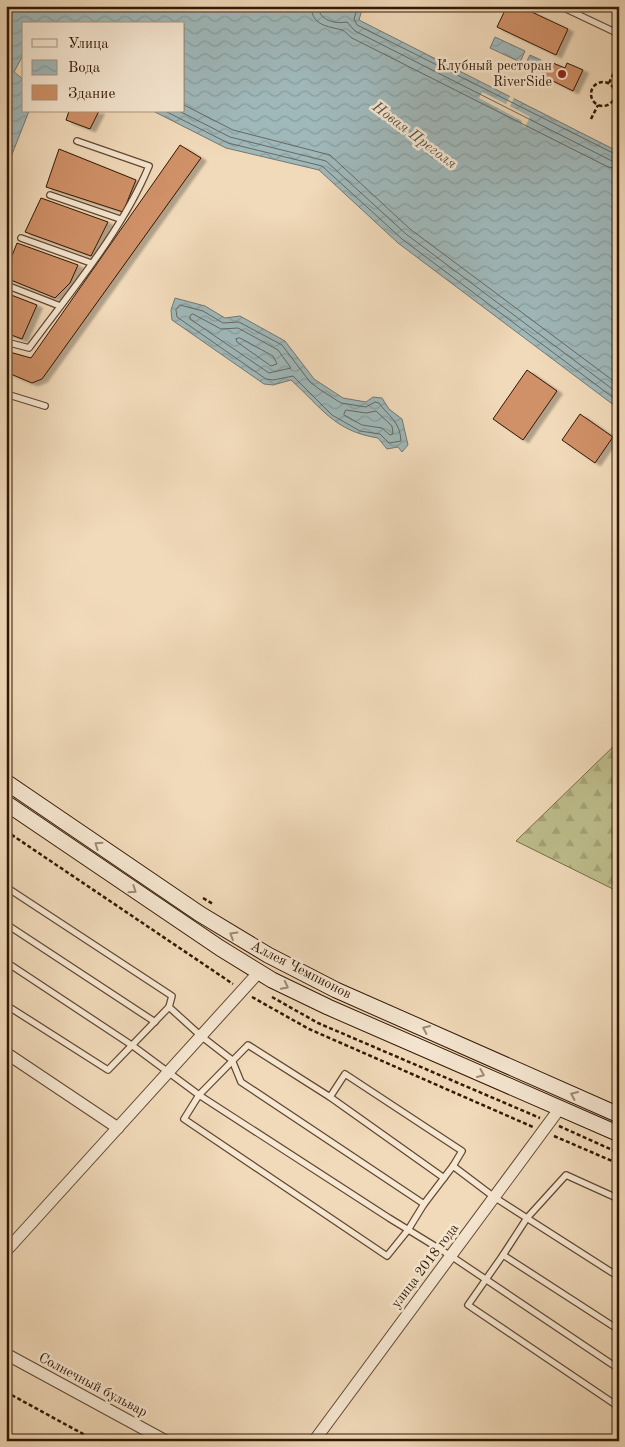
<svg xmlns="http://www.w3.org/2000/svg" width="625" height="1447" viewBox="0 0 625 1447" font-family="'Old Standard TT',serif">
  <style>
    .forest { fill: url(#forest-firs); stroke: #786b48 }
    .water { fill: url(#water-waves); stroke: #737871 }
    .pier { fill: #f1daba }
    .lines { fill: none; stroke-linecap: round; stroke-linejoin: round }
    .shore { stroke: #68685e; stroke-width: 1 }
    .building { fill: #d09167; stroke: #321803; filter: url(#shadow) }
    .lane-casing { stroke: #624831; stroke-width: 8 }
    .street-casing { stroke: #624831; stroke-width: 13 }
    .secondary-casing { stroke: #321803; stroke-width: 17 }
    .path { stroke: #321803; stroke-width: 2.5; stroke-dasharray: 4 2.5; stroke-linecap: butt }
    .lane { stroke: #f6e7d2; stroke-width: 5.5 }
    .street { stroke: #f6e7d2; stroke-width: 11 }
    .secondary { stroke: #f6e7d2; stroke-width: 15 }
    .oneway { stroke: #9e8a75 }
    .poi-dot { fill: #8f2418; stroke: #f6e7d2; stroke-width: 2 }
    .labels { text-anchor: middle; dominant-baseline: central; stroke-width: 5; stroke-linejoin: round; paint-order: stroke }
    .poi-label { font-size: 14px; fill: #321803; stroke: #f6e7d2; text-anchor: end }
    .street-label { font-size: 14px; fill: #321803; stroke: #f6e7d2 }
    .water-label { font-size: 15px; font-style: italic; fill: #585043; stroke: #f6e7d2 }
  </style>
  <defs>
    <pattern id="forest-firs" width="22" height="20" patternUnits="userSpaceOnUse" patternTransform="scale(1.25)"><rect width="22" height="20" fill="#bebe8c"/><path d="M5 1l3.5 6h-7zM16 11l3.5 6h-7z" fill="#a4a377"/></pattern>
    <pattern id="water-waves" width="16" height="10" patternUnits="userSpaceOnUse" patternTransform="scale(1.25)"><rect width="16" height="10" fill="#9fb8ba"/><path d="M0 5q4-4 8 0t8 0" fill="none" stroke="#899d9e"/></pattern>
    <filter id="shadow"><feDropShadow dx="5.5" dy="3" stdDeviation="1" flood-color="#0004"/></filter>
  </defs>
  <rect width="100%" height="100%" fill="#f1daba"/>
  <filter id="stains"><feTurbulence type="fractalNoise" baseFrequency=".004" numOctaves="4"/><feColorMatrix values="0 0 0 0 .2 0 0 0 0 .09 0 0 0 0 .02 0 0 0 .5 -.17"/></filter>
  <radialGradient id="worn" r=".72"><stop offset=".6" stop-color="#630" stop-opacity="0"/><stop offset="1" stop-color="#630" stop-opacity=".3"/></radialGradient>
  <polygon class="forest" points="619,741 619,892 516,841"/>
  <g class="water">
    <polygon points="6,6 324,6 339,12 342,6 363,6 359,20 619,152 619,409 398,243 319,170 226,148 153,111 184,111 184,24 24,24 24,53 14,72 24,80 24,111 29,111 7,167 6,58 11,47 6,40"/>
    <polygon points="495,37 525,51 520,62 490,48"/>
    <polygon points="530,55 541,60 536,70 525,65"/>
    <path d="M 175,298 L 205,306 L 225,318 L 240,316 L 285,341 L 314,379 L 343,398 L 366,402 L 373,397 L 382,398 L 389,409 L 402,419 L 408,445 L 402,452 L 398,447 L 387,449 L 378,438 C 334,431 322,408 291,380 L 273,385 L 264,384 L 172,320 L 171,310 Z"/>
  </g>
  <polygon class="pier" points="482,92 506,104 510,96 514,98 510,106 530,117 525,127 521,124 522,121 479,98"/>
  <g class="lines">
    <g class="shore">
      <path d="M 311,6 C 312,26 327,26 342,30 C 345,31 349,36 352,38 L 608,167 L 619,169"/>
      <path d="M 318,6 C 319,21 335,24 347,22 L 355,31 L 612,161 L 619,162"/>
      <polyline points="358,6 354,19 357,25 619,156"/>
      <polyline points="184,105 233,130 330,155 410,229 619,385"/>
      <polyline points="165,111 228,143 322,166 402,239 619,402"/>
      <polyline points="179,111 230,137 326,161 406,234 619,394"/>
      <path d="M 180,305 L 203,311 L 223,323 L 239,322 L 282,345 L 310,382 L 319,389 L 341,403 L 366,407 L 375,402 L 379,403 C 389,417 400,421 401,441 L 389,443 L 380,434 L 360,431 L 332,415 L 293,376 L 273,380 L 266,379 L 177,317 L 176,310 Z"/>
      <polygon points="193,314 221,329 238,328 278,350 291,368 269,373 190,319 190,316"/>
      <polygon points="240,338 273,356 277,364 271,366 237,342 236,339"/>
      <polygon points="346,410 366,413 376,411 392,426 393,434 390,435 382,428 362,425 344,415"/>
    </g>
  </g>
  <g class="building">
    <polygon points="507,6 519,6 568,29 556,55 497,27"/>
    <polygon points="548,61 565,68 567,63 583,70 573,91 541,75"/>
    <polygon points="69,111 99,111 90,129 66,120"/>
    <polygon points="180,145 201,158 42,379 32,383 6,372 6,351 31,358"/>
    <polygon points="59,149 136,180 123,212 46,187"/>
    <polygon points="41,198 108,222 91,256 25,232"/>
    <polygon points="17,243 78,265 70,283 55,298 6,278 6,271"/>
    <polygon points="6,293 37,305 22,339 6,333"/>
    <polygon points="527,370 557,391 523,440 493,419"/>
    <polygon points="580,414 613,437 595,463 562,440"/>
  </g>
  <g class="lines">
    <g class="lane-casing">
      <g id="lane">
        <polyline points="560,6 619,34"/>
        <polyline points="50,195 120,219"/>
        <polyline points="21,238 91,263"/>
        <polyline points="6,285 60,306"/>
        <path d="M 6,342 L 29,348 C 71,291 122,231 149,166 L 77,141"/>
        <polyline points="6,394 45,406"/>
        <polyline points="6,887 172,996 169,1007 201,1036 232,1060 241,1082 424,1204 453,1166 494,1197 619,1277"/>
        <polyline points="6,924 155,1022"/>
        <polyline points="6,962 133,1046 199,1095 389,1218 451,1256 619,1369"/>
        <polyline points="6,1005 108,1070 169,1007"/>
        <polyline points="330,1097 444,1178"/>
        <polyline points="424,1204 408,1230 387,1256 184,1119 199,1095 248,1045 330,1097 345,1074 462,1151 453,1166"/>
        <polyline points="503,1255 527,1218 566,1175 619,1199"/>
        <polyline points="619,1330 503,1255 468,1305 619,1407"/>
      </g>
    </g>
    <g class="street-casing">
      <g id="street">
        <polyline points="6,1053 118,1128"/>
        <polyline points="6,1251 259,972"/>
        <polyline points="6,1354 166,1441"/>
        <polyline points="314,1441 560,1108"/>
      </g>
    </g>
    <g class="secondary-casing">
      <g id="secondary">
        <polyline points="6,782 200,914 268,955 336,990 619,1115"/>
        <polyline points="6,803 220,948 272,980 328,1007 619,1134"/>
      </g>
    </g>
    <g class="path">
      <circle cx="603" cy="94" r="12"/>
      <polyline points="609,83 619,62"/>
      <polyline points="591,119 598,105"/>
      <polyline points="6,831 233,984"/>
      <polyline points="203,898 213,904"/>
      <polyline points="252,997 309,1029 533,1127"/>
      <polyline points="272,997 318,1023 540,1118"/>
      <polyline points="559,1126 619,1153"/>
      <polyline points="554,1136 619,1164"/>
      <polyline points="6,1392 96,1441"/>
    </g>
    <use href="#lane" class="lane"/>
    <use href="#street" class="street"/>
    <use href="#secondary" class="secondary"/>
  </g>
  <defs><path id="oneway-chevron" d="M-2-3.5L2.5 0L-2 3.5" fill="none" stroke-width="1.6" stroke-linecap="round" stroke-linejoin="round" transform="scale(1.25)"/></defs>
  <g class="oneway">
    <use href="#oneway-chevron" transform="translate(98 845) rotate(-146)"/>
    <use href="#oneway-chevron" transform="translate(133 890) rotate(34)"/>
    <use href="#oneway-chevron" transform="translate(233 935) rotate(-149)"/>
    <use href="#oneway-chevron" transform="translate(285 986) rotate(27)"/>
    <use href="#oneway-chevron" transform="translate(426 1029) rotate(-156)"/>
    <use href="#oneway-chevron" transform="translate(481 1074) rotate(23)"/>
    <use href="#oneway-chevron" transform="translate(574 1095) rotate(-156)"/>
  </g>
  <circle class="poi-dot" cx="562" cy="74" r="5"/>
  <g class="labels">
    <g class="poi-label">
      <text x="552" y="66">Клубный ресторан<tspan x="552" dy="16">RiverSide</tspan></text>
    </g>
    <g class="street-label">
      <text transform="translate(301 970) rotate(27)">Аллея Чемпионов</text>
      <text transform="translate(425 1266) rotate(-53)">улица 2018 года</text>
      <text transform="translate(93 1385) rotate(28)">Солнечный бульвар</text>
    </g>
    <g class="water-label">
      <text transform="translate(414 136) rotate(37)">Новая Преголя</text>
    </g>
  </g>
  <rect width="625" height="1447" fill="none" stroke="#f1daba" stroke-width="25"/>
  <rect x="8" y="8" width="610" height="1432" fill="none" stroke="#321803" stroke-width="2.5"/>
  <rect x="12" y="12" width="600" height="1422" fill="none" stroke="#321803"/>
  <rect x="22" y="22" width="162" height="90" fill="#f6e7d2" stroke="#a8947f"/>
  <rect x="32" y="39" width="25" height="8" fill="#f6e7d2" stroke="#a8947f"/>
  <text x="68" y="48" font-size="15" fill="#321803">Улица</text>
  <rect x="32" y="60" width="25" height="15" fill="url(#water-waves)" stroke="#a8947f"/>
  <text x="68" y="72" font-size="15" fill="#321803">Вода</text>
  <rect x="32" y="85" width="25" height="15" fill="#d09167" stroke="#a8947f"/>
  <text x="68" y="98" font-size="15" fill="#321803">Здание</text>
  <rect width="100%" height="100%" filter="url(#stains)"/>
  <rect width="100%" height="100%" fill="url(#worn)"/>
</svg>
